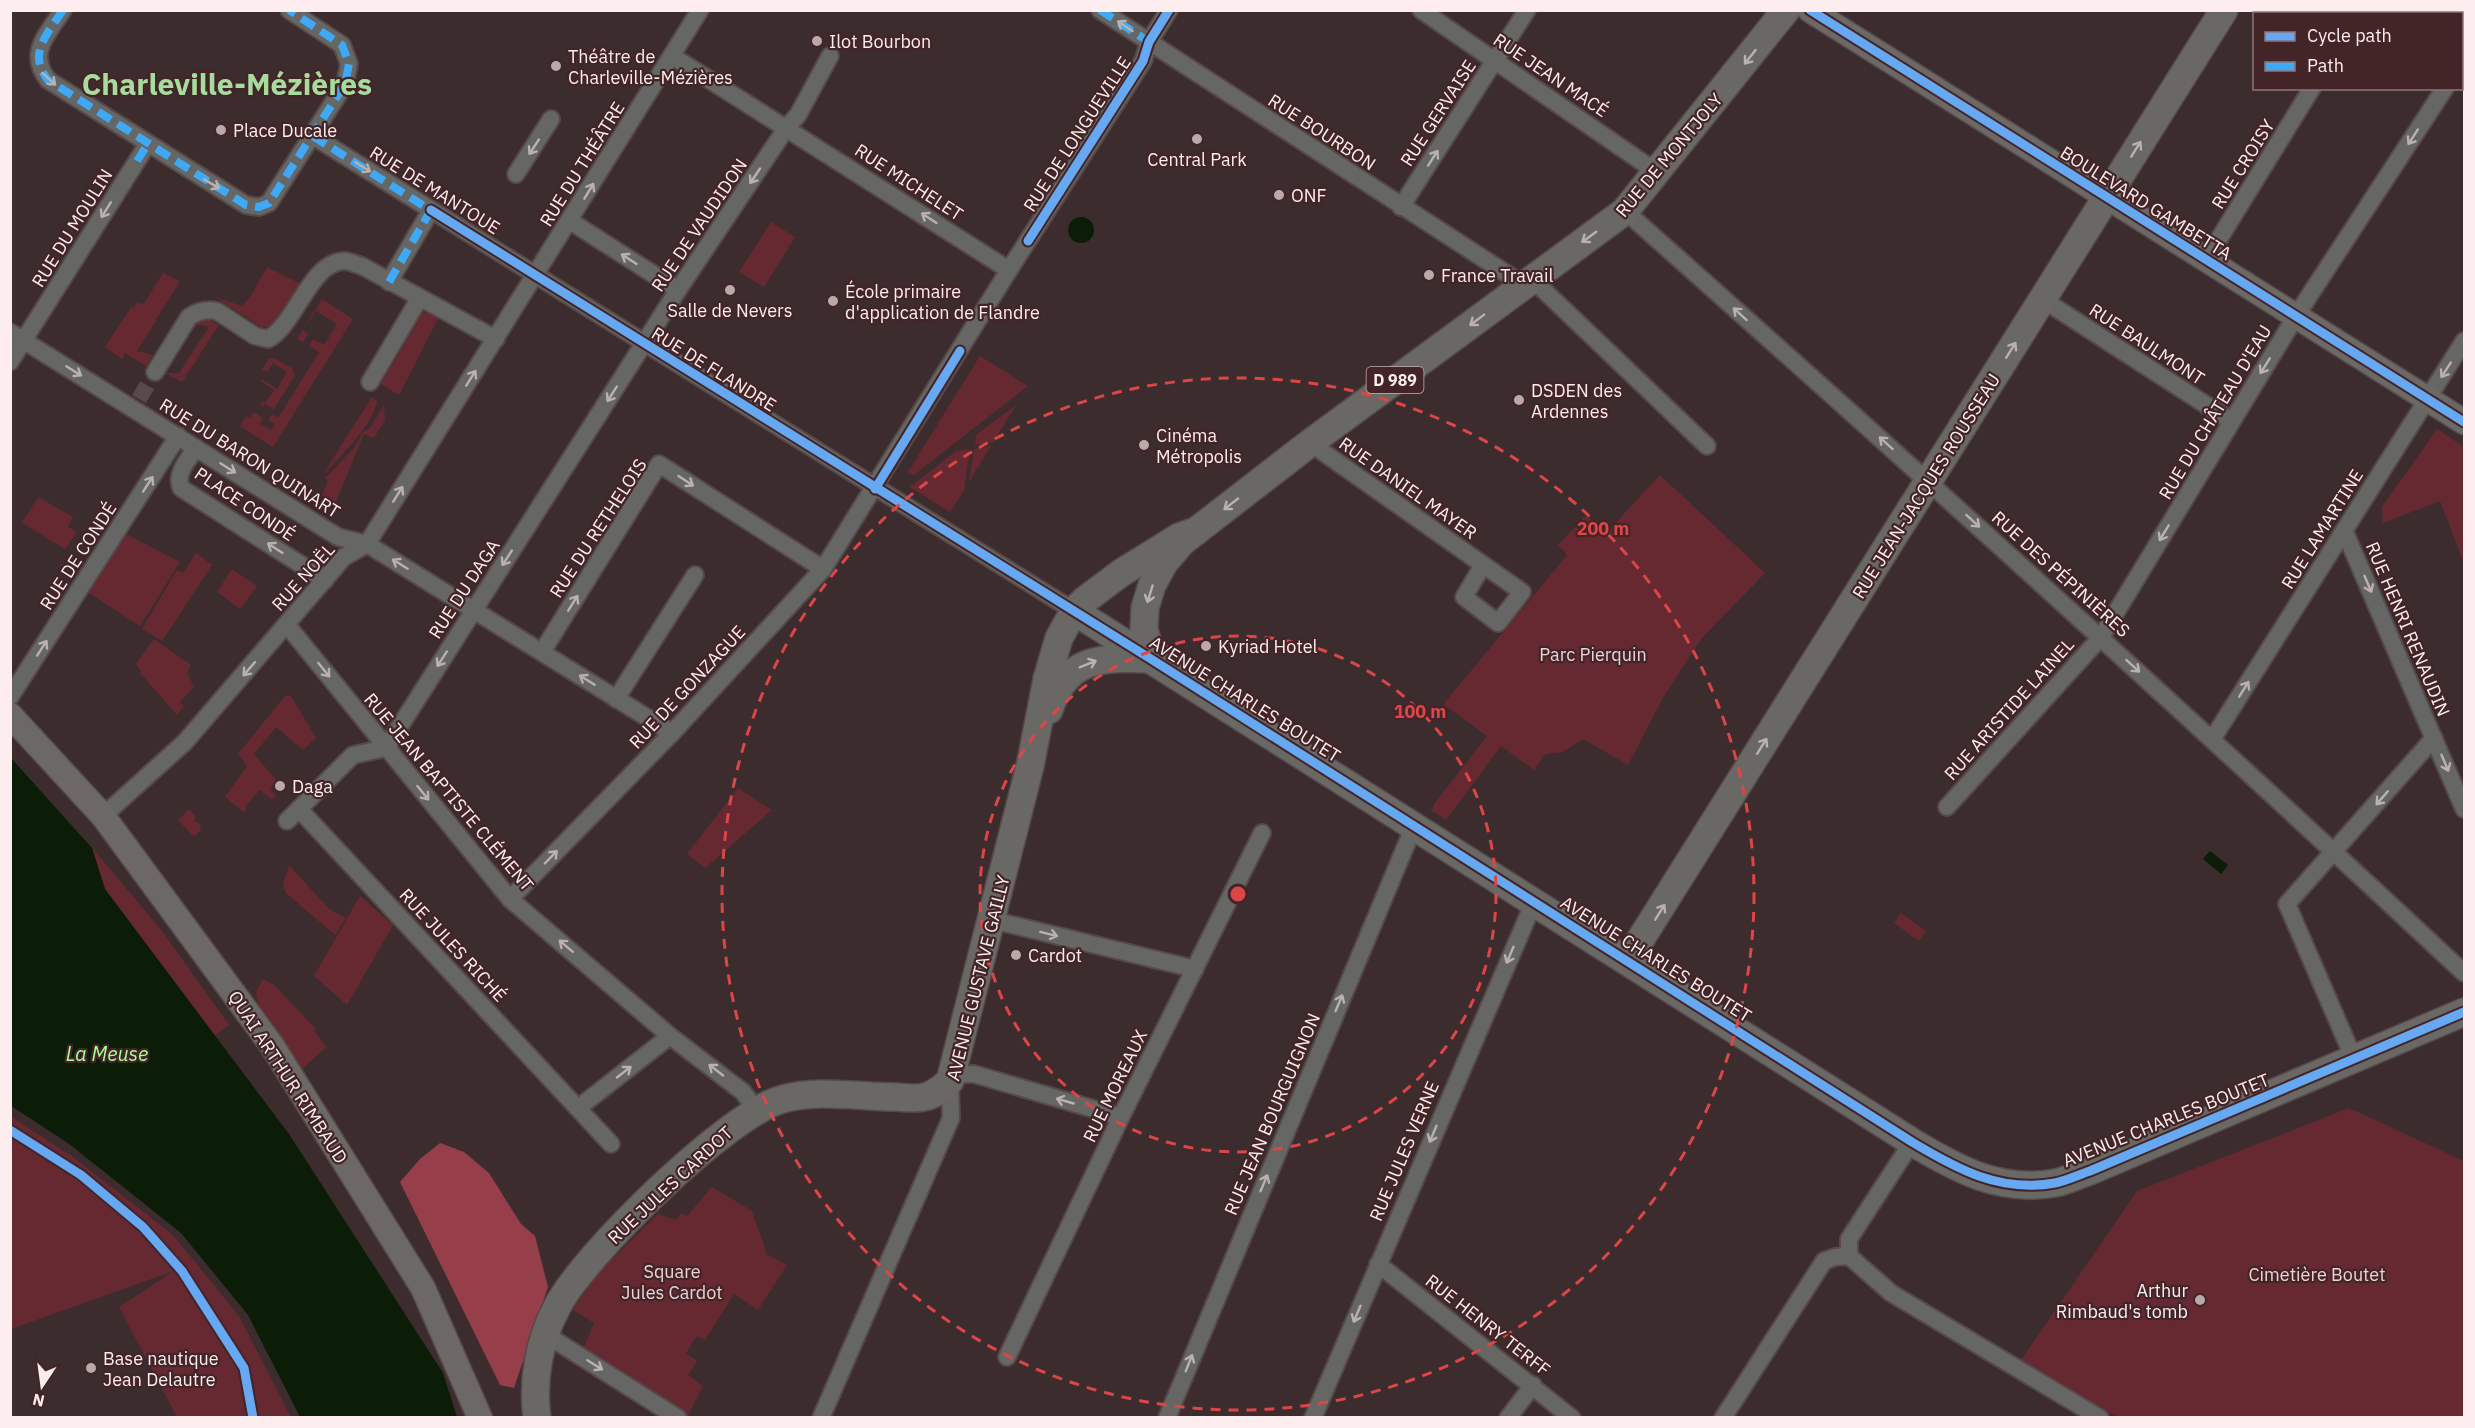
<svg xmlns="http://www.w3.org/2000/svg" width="2475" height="1428" viewBox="0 0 2475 1428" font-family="'IBM Plex Sans',sans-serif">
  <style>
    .green { fill: #662932 }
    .forest { fill: #963f4b }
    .water { fill: #0b1c07 }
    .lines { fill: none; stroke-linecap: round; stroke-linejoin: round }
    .street-tunnel { stroke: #59494b; stroke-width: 16; stroke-dasharray: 16 8; stroke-linecap: butt }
    .street-casing { stroke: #55494a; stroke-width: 20 }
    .secondary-casing { stroke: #55494a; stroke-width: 27 }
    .primary-casing { stroke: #55494a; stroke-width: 30 }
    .street { stroke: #666764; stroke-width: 16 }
    .secondary { stroke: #6b6866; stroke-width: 24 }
    .primary { stroke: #6a6864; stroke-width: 27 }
    .quiet { stroke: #3fa9f5; stroke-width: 8; stroke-dasharray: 15 8; stroke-linecap: butt }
    .cycleway-casing { stroke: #432528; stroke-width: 13 }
    .cycleway { stroke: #66a8f1; stroke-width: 9 }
    .oneway { stroke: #bab1b0 }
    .oneway2 { stroke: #bbb1b0 }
    .ring { fill: none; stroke: #dc4646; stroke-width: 3; stroke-dasharray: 10 8 }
    .poi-dot { fill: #baa9ab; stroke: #432528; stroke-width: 2 }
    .labels { text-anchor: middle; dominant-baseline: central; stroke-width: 4.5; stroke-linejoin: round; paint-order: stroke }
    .shield { fill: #432528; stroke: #c6b1b3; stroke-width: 1.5 }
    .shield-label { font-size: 16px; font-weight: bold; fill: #feedee }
    .poi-label { font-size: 18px; fill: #feedee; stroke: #432528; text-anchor: start }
    .street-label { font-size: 18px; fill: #feedee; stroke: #432528 }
    .park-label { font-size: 18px; fill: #efd2d4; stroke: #432528 }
    .water-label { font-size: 20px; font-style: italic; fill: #a7fd96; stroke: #432528 }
    .town-label { font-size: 30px; font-weight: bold; fill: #a8dc9e; stroke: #432528 }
    .centre { fill: #dc4646; stroke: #432528; stroke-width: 3 }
    .ring-label { font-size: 18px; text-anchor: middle; font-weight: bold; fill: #dc4646; stroke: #432528; stroke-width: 4.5; stroke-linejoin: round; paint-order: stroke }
  </style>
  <rect width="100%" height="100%" fill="#3c2c2e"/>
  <g class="green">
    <polygon points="771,222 795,237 764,287 739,272"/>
    <polygon points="267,267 301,284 270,328 260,326 215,297 242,306 250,297"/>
    <polygon points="163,273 180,281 137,351 153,355 146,366 125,353 122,359 105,347 132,306 134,308 138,302 143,305"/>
    <polygon points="322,299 353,319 273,447 240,426 246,416 250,419 254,412 263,418 260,424 271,430 275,424 268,420 272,414 278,418 319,352 309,346 313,339 324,345 337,324 316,311 303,330 308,334 303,342 297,339"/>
    <polygon points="430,311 439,317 399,395 381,384 422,314"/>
    <polygon points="208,319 219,325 182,382 164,373 179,373 209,327 195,324"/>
    <polygon points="980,356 1028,386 914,475 908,472"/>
    <polygon points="274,358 292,368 295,375 274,409 265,404 263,407 260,405 262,402 265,403 274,390 261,381 262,379 277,389 287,372 273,363 267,372 262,369 269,359"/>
    <path d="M 372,397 L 377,401 C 374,424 339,458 322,476 Z"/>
    <polygon points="384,404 385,420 374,438 364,434 335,504 322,496 328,480 325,478 354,448 363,432 371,427"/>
    <polygon points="1017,404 993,442 975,445 976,435"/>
    <polygon points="2437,429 2464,447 2464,563 2440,501 2383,523 2382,507"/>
    <polygon points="991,446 969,482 974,449"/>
    <polygon points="970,449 964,490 950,512 910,487 956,451"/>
    <polygon points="1660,475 1765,573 1701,639 1664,696 1628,765 1583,739 1563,752 1545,754 1534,770 1501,746 1446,820 1432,811 1434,804 1487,736 1444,705 1446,701 1567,555 1558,545 1586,515 1606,533"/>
    <polygon points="38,497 73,517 68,527 77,532 65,549 22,523"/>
    <polygon points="126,534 180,562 140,626 89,593"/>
    <polygon points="196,553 212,565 162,641 142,629 177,570 183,573"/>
    <polygon points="232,569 257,586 240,609 217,592"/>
    <polygon points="154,639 191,665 187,673 194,687 180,702 184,706 177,715 140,673 141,671 136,664"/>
    <polygon points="285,696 291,696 316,738 303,750 276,727 254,754 277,781 270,789 276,796 271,799 259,790 246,806 245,813 225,797 247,766 238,754"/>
    <polygon points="738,788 772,810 705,868 687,854"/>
    <polygon points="189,809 196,816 194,821 200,824 201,829 194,837 178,820"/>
    <polygon points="92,848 159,927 229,1025 214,1036 105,889"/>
    <polygon points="289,865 329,909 346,918 335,935 286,893 283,885"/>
    <polygon points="360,896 393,925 347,1005 314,976"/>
    <polygon points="1901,913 1926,931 1919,941 1894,923"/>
    <polygon points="263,979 274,985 315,1028 315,1032 326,1047 300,1071 258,1006 256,992"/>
    <polygon points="2349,1108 2464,1161 2464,1417 2117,1417 2019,1363 2137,1191"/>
    <polygon points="10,1116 73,1157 173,1235 239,1316 291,1417 177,1417 119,1307 174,1271 11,1329"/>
    <polygon points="712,1187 752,1211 767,1254 787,1265 758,1310 734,1294 705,1340 697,1336 686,1353 697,1361 688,1375 703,1386 687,1417 583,1350 594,1323 573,1310 597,1274 658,1214 676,1220 681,1213 687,1216"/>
  </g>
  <polygon class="forest" points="440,1143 464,1152 489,1173 521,1224 535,1236 548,1287 514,1388 500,1385 400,1182 420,1159"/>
  <g class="water">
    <circle cx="1081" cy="230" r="13"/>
    <polygon points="11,758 92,848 105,889 289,1134 443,1373 457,1417 300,1417 248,1315 181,1233 68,1143 11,1106"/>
    <polygon points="2210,851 2228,865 2221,874 2203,859"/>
  </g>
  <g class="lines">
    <polyline class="street-tunnel" points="139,399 155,372"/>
    <g class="street-casing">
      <g id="street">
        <path d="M 63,10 C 47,35 27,53 48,80 L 246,205 L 259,207 L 269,203 L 345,84 L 349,64 L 342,45 L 289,10"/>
        <polyline points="1100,10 1524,285"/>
        <polyline points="1421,10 1658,173"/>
        <polyline points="2359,14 2361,10"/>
        <polyline points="672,56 1009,270"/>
        <polyline points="2462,63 2464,58"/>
        <polyline points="313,136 1074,611"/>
        <polyline points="516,174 551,119"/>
        <polyline points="1401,207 1527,10"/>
        <path d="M 1625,211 C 1908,462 2188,715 2464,973"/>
        <polyline points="570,221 678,290"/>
        <polyline points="2206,260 2312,88"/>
        <polyline points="1532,279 1707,446"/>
        <polyline points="389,282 431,210"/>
        <polyline points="2042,299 2231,421"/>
        <polyline points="10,332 338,537 367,544 672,733"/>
        <polyline points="10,362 147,145"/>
        <path d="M 155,372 L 189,317 C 198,311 206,309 217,311 L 255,336 L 268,339 C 296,324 310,262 344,261 C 350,261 357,265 362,266 L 496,339"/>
        <polyline points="370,382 419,299"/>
        <polyline points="1310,443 1522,592 1498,623 1464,597 1483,565"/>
        <path d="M 196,448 C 188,460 175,473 181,488 L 325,580"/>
        <polyline points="2344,530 2464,809"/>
        <polyline points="287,625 510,899 670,1036 743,1092 757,1111"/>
        <polyline points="542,652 659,464 823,569"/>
        <polyline points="10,697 178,436"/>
        <polyline points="616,699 695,575"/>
        <polyline points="2213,738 2464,341"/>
        <polyline points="1947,807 2101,637 2296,316 2445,88"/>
        <polyline points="299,809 611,1144"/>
        <polyline points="103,816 185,742 344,557 367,544 700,10"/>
        <polyline points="287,821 353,755 386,748 678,290 787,127 798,115 830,56"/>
        <polyline points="510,899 672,733 823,569 1009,270 1143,61 1149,42 1169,10"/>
        <polyline points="992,920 1195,969"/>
        <polyline points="2354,1059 2287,904 2434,738"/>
        <polyline points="954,1074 974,1074 1121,1117"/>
        <polyline points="578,1108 670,1036"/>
        <polyline points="1849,1256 1891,1293 2100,1418"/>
        <polyline points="1849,1256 1849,1239 1912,1142"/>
        <polyline points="1378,1264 1572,1418"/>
        <polyline points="545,1334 678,1418"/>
        <polyline points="1007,1357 1121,1117 1262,833"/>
        <polyline points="821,1418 951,1118 950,1081"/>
        <polyline points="1167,1418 1414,826"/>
        <polyline points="1313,1418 1534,902"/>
        <polyline points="1508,1418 1533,1385"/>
        <polyline points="1723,1418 1824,1261 1835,1257 1849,1256"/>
      </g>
    </g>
    <g class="secondary-casing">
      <g id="secondary">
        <polyline points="1810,10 2464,422"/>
        <polyline points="10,715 103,816 273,1047 423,1288 480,1418"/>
      </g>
    </g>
    <g class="primary-casing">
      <g id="primary">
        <polyline points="2462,17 2464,21"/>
        <path d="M 1074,611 L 1912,1142 C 1957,1169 2000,1193 2055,1183 C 2066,1181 2078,1175 2090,1171 L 2464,1012"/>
        <polyline points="1161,665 1148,644 1144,629 1145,608 1152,585 1164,563 1182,542 1310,443 1625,211 1786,10"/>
        <path d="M 1049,710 C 1066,657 1102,657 1150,659"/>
        <polyline points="1627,961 2224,10"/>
        <path d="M 537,1418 C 532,1381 539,1340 557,1307 C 583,1256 728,1113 783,1099 C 818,1089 860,1097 896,1097 C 905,1098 916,1099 924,1097 C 935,1095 942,1088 950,1081 L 1030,766 L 1047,679 L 1059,638 L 1074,611 L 1085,600 L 1121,573 L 1179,537 L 1196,531"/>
      </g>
    </g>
    <use href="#street" class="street"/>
    <use href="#secondary" class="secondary"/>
    <use href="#primary" class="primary"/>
    <g class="quiet">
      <path d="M 63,10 C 47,35 27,53 48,80 L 246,205 L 259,207 L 269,203 L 345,84 L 349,64 L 342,45 L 289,10"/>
      <polyline points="1100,10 1149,42"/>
      <polyline points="313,136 435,213"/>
      <polyline points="137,161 147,145"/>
      <polyline points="389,282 431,210"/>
    </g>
    <g class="cycleway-casing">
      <g id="cycleway">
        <polyline points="1810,10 2464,422"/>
        <path d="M 431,210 L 1151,659 L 1912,1142 C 1957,1169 2000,1193 2055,1183 C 2066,1181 2078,1175 2090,1171 L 2464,1012"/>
        <polyline points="1028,241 1143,61 1149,42 1169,10"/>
        <polyline points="875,489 960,351"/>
        <polyline points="10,1130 81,1175 143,1227 182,1271 244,1368 253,1418"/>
      </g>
    </g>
    <use href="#cycleway" class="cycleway"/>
  </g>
  <defs><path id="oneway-shaft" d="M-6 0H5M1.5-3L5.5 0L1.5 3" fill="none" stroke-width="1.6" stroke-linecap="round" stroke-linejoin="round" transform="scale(1.5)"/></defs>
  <g class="oneway">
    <use href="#oneway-shaft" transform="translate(1125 26) rotate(-147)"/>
    <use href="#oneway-shaft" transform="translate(49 79) rotate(43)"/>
    <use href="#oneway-shaft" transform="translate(2413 137) rotate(123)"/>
    <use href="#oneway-shaft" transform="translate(534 147) rotate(123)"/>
    <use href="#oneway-shaft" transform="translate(1433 158) rotate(-57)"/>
    <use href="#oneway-shaft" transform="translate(363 167) rotate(32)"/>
    <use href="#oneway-shaft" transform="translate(755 176) rotate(124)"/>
    <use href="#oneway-shaft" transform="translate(212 184) rotate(31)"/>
    <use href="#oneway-shaft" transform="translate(589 191) rotate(-59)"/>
    <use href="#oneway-shaft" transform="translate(106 210) rotate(122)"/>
    <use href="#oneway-shaft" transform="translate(929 218) rotate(-147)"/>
    <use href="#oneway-shaft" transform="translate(629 259) rotate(-147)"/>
    <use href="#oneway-shaft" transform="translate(1740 314) rotate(-138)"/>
    <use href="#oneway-shaft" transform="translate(2265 366) rotate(122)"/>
    <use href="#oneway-shaft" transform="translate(2446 370) rotate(123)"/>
    <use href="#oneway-shaft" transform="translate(74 371) rotate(32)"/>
    <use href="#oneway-shaft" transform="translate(471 378) rotate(-58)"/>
    <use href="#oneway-shaft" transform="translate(612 394) rotate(123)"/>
    <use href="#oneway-shaft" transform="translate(1886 443) rotate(-138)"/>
    <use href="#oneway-shaft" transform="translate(228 468) rotate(32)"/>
    <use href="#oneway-shaft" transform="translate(686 481) rotate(33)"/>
    <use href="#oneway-shaft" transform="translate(148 484) rotate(-57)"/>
    <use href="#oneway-shaft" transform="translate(398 494) rotate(-58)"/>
    <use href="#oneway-shaft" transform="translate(1973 521) rotate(42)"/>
    <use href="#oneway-shaft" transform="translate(2164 533) rotate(121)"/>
    <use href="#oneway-shaft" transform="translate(275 548) rotate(-147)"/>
    <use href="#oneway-shaft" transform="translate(507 558) rotate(123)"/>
    <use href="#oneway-shaft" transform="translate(400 564) rotate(-148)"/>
    <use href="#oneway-shaft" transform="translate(2368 584) rotate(67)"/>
    <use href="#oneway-shaft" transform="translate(573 603) rotate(-58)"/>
    <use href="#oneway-shaft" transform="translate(42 648) rotate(-57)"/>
    <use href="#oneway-shaft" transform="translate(442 659) rotate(123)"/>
    <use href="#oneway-shaft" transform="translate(2133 666) rotate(42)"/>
    <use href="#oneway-shaft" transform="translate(249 669) rotate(131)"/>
    <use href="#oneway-shaft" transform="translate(324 670) rotate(51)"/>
    <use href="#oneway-shaft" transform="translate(587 680) rotate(-148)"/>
    <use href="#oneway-shaft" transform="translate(2244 689) rotate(-58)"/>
    <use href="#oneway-shaft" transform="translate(2445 763) rotate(67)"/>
    <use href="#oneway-shaft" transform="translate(423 793) rotate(51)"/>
    <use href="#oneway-shaft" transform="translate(2382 798) rotate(131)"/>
    <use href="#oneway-shaft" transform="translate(551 857) rotate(-46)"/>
    <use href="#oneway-shaft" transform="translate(1049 934) rotate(14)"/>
    <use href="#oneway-shaft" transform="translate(566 946) rotate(-139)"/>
    <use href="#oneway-shaft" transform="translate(1510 955) rotate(113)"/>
    <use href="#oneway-shaft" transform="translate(1339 1003) rotate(-67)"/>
    <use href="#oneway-shaft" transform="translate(716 1070) rotate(-142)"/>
    <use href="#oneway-shaft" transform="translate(624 1072) rotate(-38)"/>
    <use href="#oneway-shaft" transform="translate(1065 1101) rotate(-164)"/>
    <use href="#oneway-shaft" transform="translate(1433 1134) rotate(113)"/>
    <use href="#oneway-shaft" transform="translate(1264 1183) rotate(-67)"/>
    <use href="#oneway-shaft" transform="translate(1357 1314) rotate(113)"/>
    <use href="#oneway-shaft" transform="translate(1189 1363) rotate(-68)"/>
    <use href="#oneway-shaft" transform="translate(595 1365) rotate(32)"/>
  </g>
  <g class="oneway2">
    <use href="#oneway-shaft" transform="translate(1750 57) rotate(128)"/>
    <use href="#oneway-shaft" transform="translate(2136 149) rotate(-58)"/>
    <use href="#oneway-shaft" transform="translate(1589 237) rotate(144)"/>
    <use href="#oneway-shaft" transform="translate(1477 320) rotate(143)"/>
    <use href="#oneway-shaft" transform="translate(2011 350) rotate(-58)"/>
    <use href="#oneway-shaft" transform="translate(1231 504) rotate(142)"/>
    <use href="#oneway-shaft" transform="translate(1150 594) rotate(107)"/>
    <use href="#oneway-shaft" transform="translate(1088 664) rotate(-22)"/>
    <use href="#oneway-shaft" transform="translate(1762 746) rotate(-58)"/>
    <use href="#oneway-shaft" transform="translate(1660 912) rotate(-58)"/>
  </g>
  <g class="ring">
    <circle cx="1238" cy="894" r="258"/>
    <circle cx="1238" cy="894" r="516"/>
  </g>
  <g class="poi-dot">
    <circle cx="817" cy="41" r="6"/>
    <circle cx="556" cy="66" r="6"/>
    <circle cx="221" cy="130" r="6"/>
    <circle cx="1197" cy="139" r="6"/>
    <circle cx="1279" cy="195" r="6"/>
    <circle cx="1429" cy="275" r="6"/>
    <circle cx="730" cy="290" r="6"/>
    <circle cx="833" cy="301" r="6"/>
    <circle cx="1519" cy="400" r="6"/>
    <circle cx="1144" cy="445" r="6"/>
    <circle cx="1206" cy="646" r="6"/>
    <circle cx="280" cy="786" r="6"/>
    <circle cx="1016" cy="955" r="6"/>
    <circle cx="2200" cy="1300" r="6"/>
    <circle cx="91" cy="1368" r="6"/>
  </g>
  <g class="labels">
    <rect class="shield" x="1366.5" y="367" width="57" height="26" rx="4.5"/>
    <g class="shield-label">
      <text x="1395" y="380">D 989</text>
    </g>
    <g class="poi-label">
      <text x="829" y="41">Ilot Bourbon</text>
      <text x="568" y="56">Théâtre de<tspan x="568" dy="21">Charleville-Mézières</tspan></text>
      <text x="233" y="130">Place Ducale</text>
      <text x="1197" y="159" text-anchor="middle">Central Park</text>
      <text x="1291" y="195">ONF</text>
      <text x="1441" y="275">France Travail</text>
      <text x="845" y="291">École primaire<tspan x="845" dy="21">d'application de Flandre</tspan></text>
      <text x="730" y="310" text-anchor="middle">Salle de Nevers</text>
      <text x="1531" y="390">DSDEN des<tspan x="1531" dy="21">Ardennes</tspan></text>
      <text x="1156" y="435">Cinéma<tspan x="1156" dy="21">Métropolis</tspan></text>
      <text x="1218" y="646">Kyriad Hotel</text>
      <text x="292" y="786">Daga</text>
      <text x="1028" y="955">Cardot</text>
      <text x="2188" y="1290" text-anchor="end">Arthur<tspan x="2188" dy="21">Rimbaud's tomb</tspan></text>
      <text x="103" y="1358">Base nautique<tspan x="103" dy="21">Jean Delautre</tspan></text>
    </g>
    <g class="street-label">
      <text transform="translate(1551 75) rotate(34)">RUE JEAN MACÉ</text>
      <text transform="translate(1438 113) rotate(-57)">RUE GERVAISE</text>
      <text transform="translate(1322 132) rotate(33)">RUE BOURBON</text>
      <text transform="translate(1077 134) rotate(-57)">RUE DE LONGUEVILLE</text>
      <text transform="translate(1669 155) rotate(-50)">RUE DE MONTJOLY</text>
      <text transform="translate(582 164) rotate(-58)">RUE DU THÉÂTRE</text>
      <text transform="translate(2243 164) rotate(-58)">RUE CROISY</text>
      <text transform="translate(909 182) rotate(33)">RUE MICHELET</text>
      <text transform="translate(435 190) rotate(32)">RUE DE MANTOUE</text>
      <text transform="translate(2146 203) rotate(32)">BOULEVARD GAMBETTA</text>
      <text transform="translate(699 225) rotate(-56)">RUE DE VAUDIDON</text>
      <text transform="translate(72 228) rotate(-58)">RUE DU MOULIN</text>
      <text transform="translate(2147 344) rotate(33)">RUE BAULMONT</text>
      <text transform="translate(714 369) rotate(32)">RUE DE FLANDRE</text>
      <text transform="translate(2215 412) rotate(-59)">RUE DU CHÂTEAU D'EAU</text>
      <text transform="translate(250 458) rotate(32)">RUE DU BARON QUINART</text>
      <text transform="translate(1926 486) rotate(-58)">RUE JEAN-JACQUES ROUSSEAU</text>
      <text transform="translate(1408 488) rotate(35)">RUE DANIEL MAYER</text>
      <text transform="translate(245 504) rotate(34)">PLACE CONDÉ</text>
      <text transform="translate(598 528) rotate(-57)">RUE DU RETHELOIS</text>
      <text transform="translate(2322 529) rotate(-58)">RUE LAMARTINE</text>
      <text transform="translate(78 556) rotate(-57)">RUE DE CONDÉ</text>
      <text transform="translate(2061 574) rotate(42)">RUE DES PÉPINIÈRES</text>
      <text transform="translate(303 577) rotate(-48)">RUE NOËL</text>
      <text transform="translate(464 589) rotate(-57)">RUE DU DAGA</text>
      <text transform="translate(2408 629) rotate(67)">RUE HENRI RENAUDIN</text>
      <text transform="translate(687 687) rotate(-47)">RUE DE GONZAGUE</text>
      <text transform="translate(1245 699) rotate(32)">AVENUE CHARLES BOUTET</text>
      <text transform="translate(2009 709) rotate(-48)">RUE ARISTIDE LAINEL</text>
      <text transform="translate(449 792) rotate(50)">RUE JEAN BAPTISTE CLÉMENT</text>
      <text transform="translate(453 945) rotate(47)">RUE JULES RICHÉ</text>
      <text transform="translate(1656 959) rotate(32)">AVENUE CHARLES BOUTET</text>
      <text transform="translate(978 978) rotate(-76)">AVENUE GUSTAVE GAILLY</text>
      <text transform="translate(288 1077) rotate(57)">QUAI ARTHUR RIMBAUD</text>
      <text transform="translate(1115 1086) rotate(-64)">RUE MOREAUX</text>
      <text transform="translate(1272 1114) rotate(-67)">RUE JEAN BOURGUIGNON</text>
      <text transform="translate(2166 1120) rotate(-22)">AVENUE CHARLES BOUTET</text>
      <text transform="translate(1404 1151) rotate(-67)">RUE JULES VERNE</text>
      <text transform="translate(670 1185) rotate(-43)">RUE JULES CARDOT</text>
      <text transform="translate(1488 1325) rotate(38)">RUE HENRY TERFF</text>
    </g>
    <g class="park-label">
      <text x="1593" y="654">Parc Pierquin</text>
      <text x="672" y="1271">Square<tspan x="672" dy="21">Jules Cardot</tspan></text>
      <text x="2317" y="1274">Cimetière Boutet</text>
    </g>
    <g class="water-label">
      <text x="107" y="1053">La Meuse</text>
    </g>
    <g class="town-label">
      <text x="227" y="83">Charleville-Mézières</text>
    </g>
  </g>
  <circle cx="1238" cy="894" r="9" class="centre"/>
  <g class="ring-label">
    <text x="1603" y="535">200 m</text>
    <text x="1420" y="718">100 m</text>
  </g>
  <rect width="2475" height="1428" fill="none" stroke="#feedee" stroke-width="24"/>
  <rect x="2253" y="12" width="210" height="78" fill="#432528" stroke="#8e7577" stroke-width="1.5"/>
  <rect x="2265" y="32" width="30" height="9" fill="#66a8f1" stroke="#8e7577" stroke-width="1.5"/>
  <text x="2307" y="42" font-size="18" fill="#feedee">Cycle path</text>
  <rect x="2265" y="62" width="30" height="9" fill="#3fa9f5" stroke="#8e7577" stroke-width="1.5"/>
  <text x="2307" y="72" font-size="18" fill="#feedee">Path</text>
  <g transform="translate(42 1386) rotate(193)" stroke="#432528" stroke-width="4.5" paint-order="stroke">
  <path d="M0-4.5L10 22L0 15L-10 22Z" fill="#feedee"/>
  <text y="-9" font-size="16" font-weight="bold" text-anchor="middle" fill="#feedee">N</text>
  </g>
</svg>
